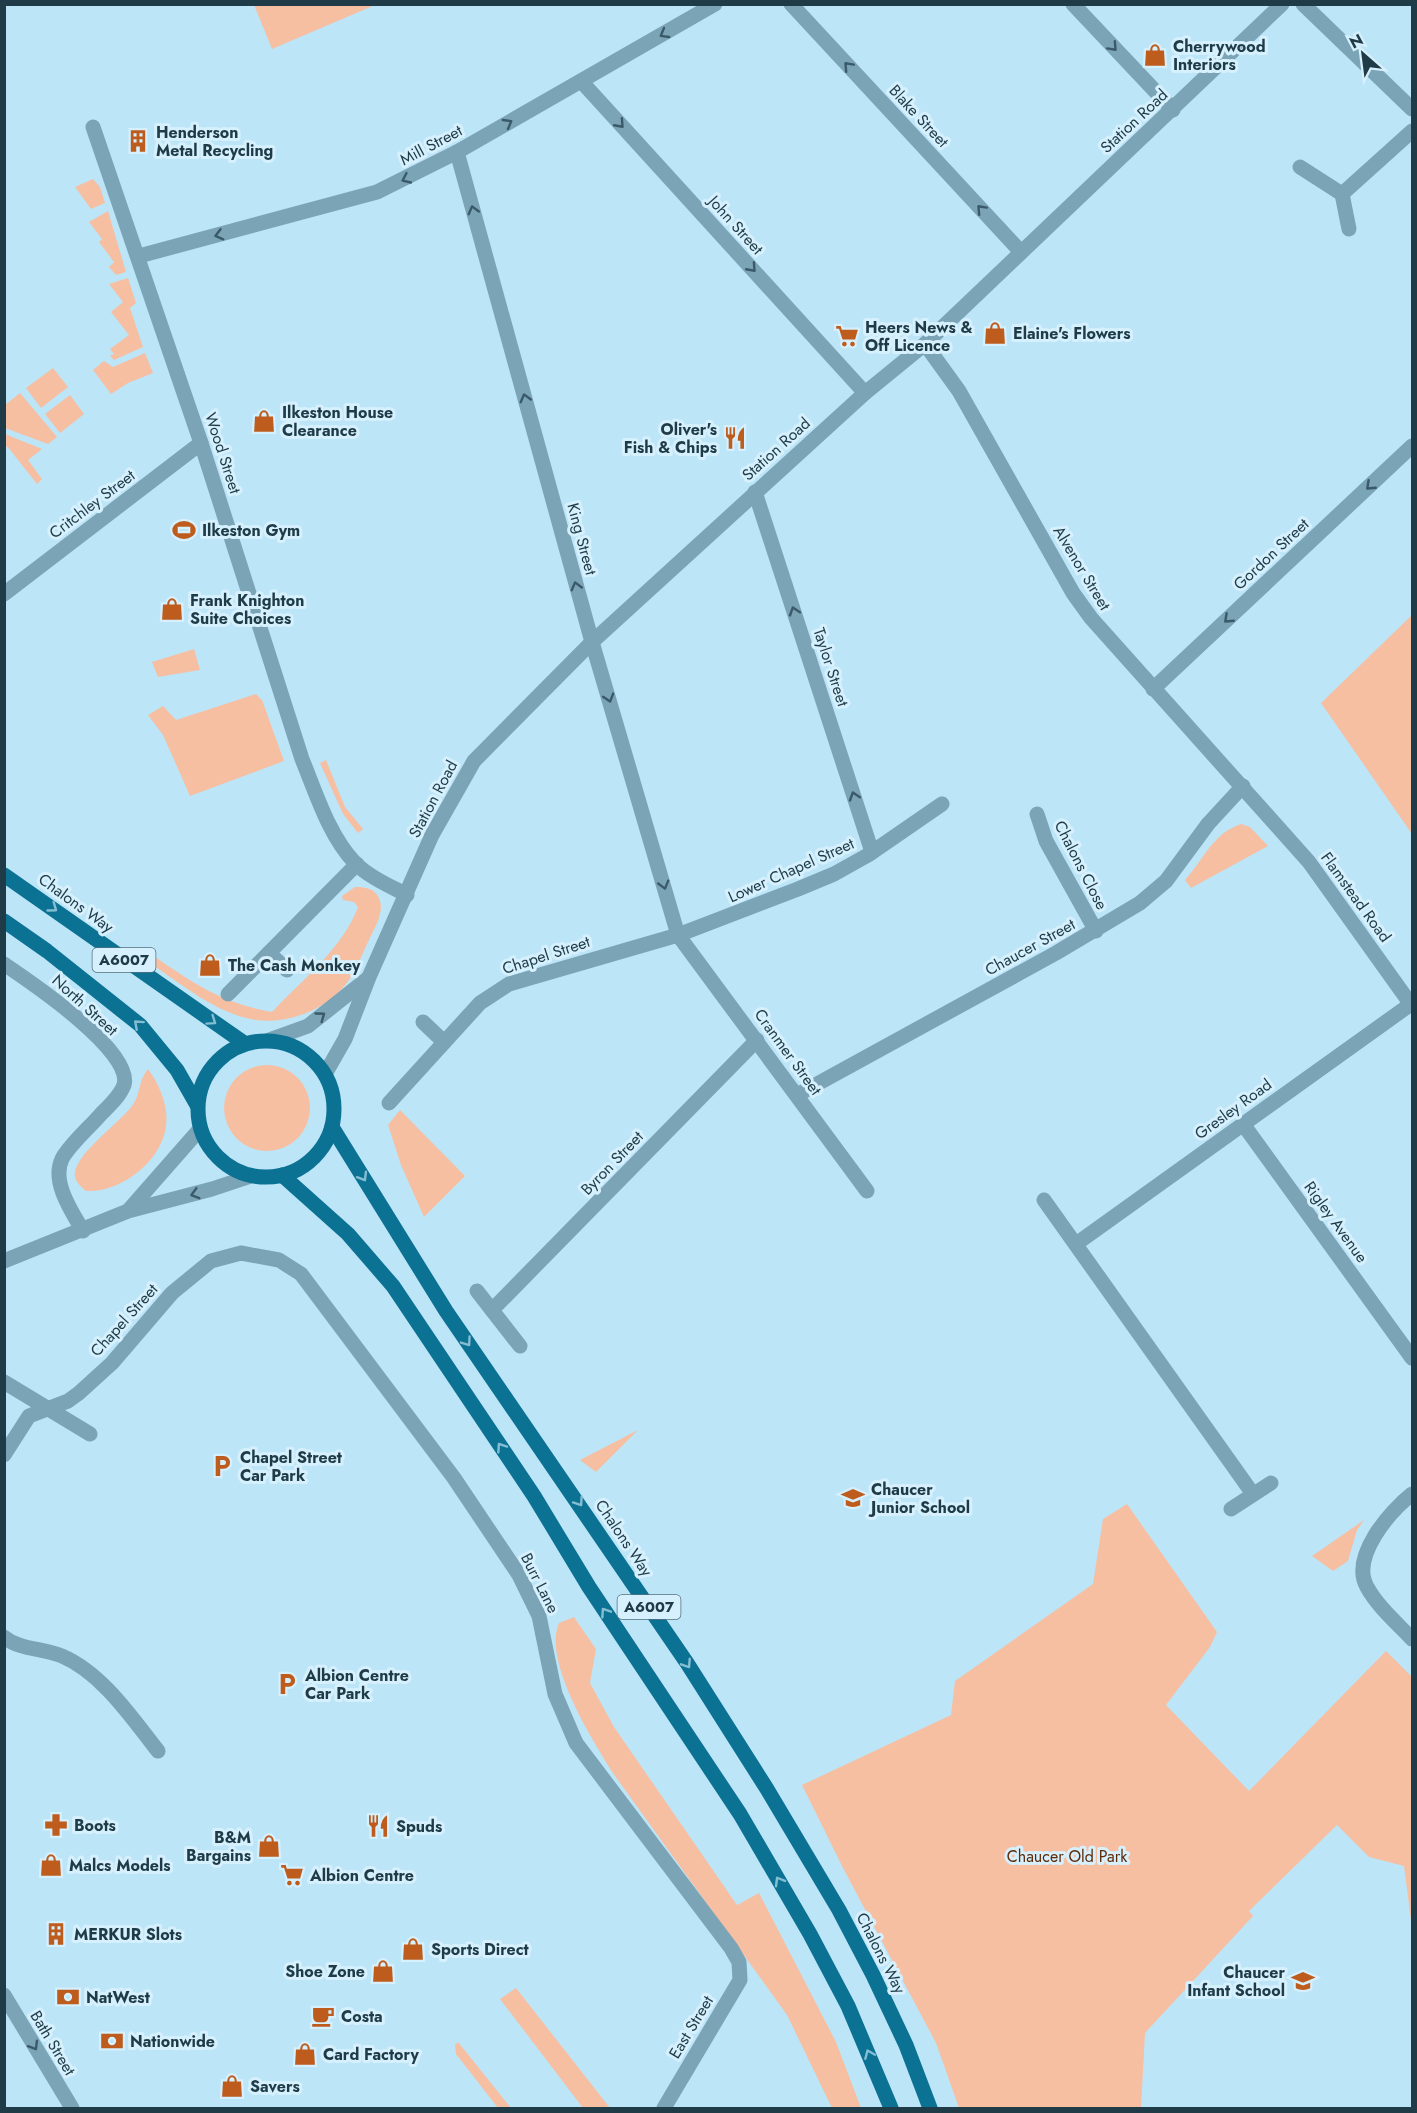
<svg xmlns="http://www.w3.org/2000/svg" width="1417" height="2113" viewBox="0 0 1417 2113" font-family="Jost,sans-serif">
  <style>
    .green { fill: #f6bfa2 }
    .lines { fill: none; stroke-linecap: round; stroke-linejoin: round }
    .pedestrian { stroke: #7ca4b7; stroke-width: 15 }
    .minor { stroke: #7ca4b7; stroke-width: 15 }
    .tertiary { stroke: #7ca4b7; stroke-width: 15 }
    .primary { stroke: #0c7294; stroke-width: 15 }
    .oneway { stroke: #3a5a69 }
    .oneway2 { stroke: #85bed3 }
    .labels { text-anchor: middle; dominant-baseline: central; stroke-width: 6; stroke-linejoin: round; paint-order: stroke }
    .shield { fill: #d6f0fd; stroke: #55717e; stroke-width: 1.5 }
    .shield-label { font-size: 15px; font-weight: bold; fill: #1e3b47 }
    .poi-label { font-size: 16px; font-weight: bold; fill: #1e3b47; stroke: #d6f0fd; text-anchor: start }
    .street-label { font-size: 16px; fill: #1e3b47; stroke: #d6f0fd }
    .park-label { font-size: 16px; fill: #5d2907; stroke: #d6f0fd }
  </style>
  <rect width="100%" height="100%" fill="#bde5f8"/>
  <g class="green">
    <polygon points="254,5 375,5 272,49"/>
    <polygon points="93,179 100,187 105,203 91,209 75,187"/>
    <polygon points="108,211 126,272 116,275 109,267 114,262 99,242 102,239 89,222"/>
    <polygon points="128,278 136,303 130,308 143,347 114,360 110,356 114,354 110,349 129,335 111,312 123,302 109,284"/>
    <polygon points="145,353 153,373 128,383 111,394 93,370 104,361 113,367"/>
    <polygon points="53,368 68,387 41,408 26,388"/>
    <polygon points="20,393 57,437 48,444 5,428 5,405"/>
    <polygon points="70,395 84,414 60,433 45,414"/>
    <polygon points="5,434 42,449 28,460 42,479 37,484 7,446 5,448"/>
    <polygon points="1412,615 1412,834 1321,703"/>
    <polygon points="194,649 200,670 158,677 152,662"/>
    <polygon points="256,694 262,700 284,761 190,796 163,735 148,715 163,706 176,720"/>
    <polygon points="326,760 345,807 363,829 358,833 343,814 320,763"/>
    <path d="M 1241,824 L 1250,827 L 1268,846 L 1191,888 L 1185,880 C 1204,859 1213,833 1241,824 Z"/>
    <path d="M 355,887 C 366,887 377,889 380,901 C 384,913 374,929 369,940 C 363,952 358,966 351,977 C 332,1007 291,1025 256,1020 C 215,1014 178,981 144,959 L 148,952 C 190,981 220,1003 272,1012 C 301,981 343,948 358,907 L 354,902 L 343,900 L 342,896 Z"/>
    <circle cx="267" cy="1108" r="43"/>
    <path d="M 148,1069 C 159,1084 169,1106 166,1126 C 162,1161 121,1193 86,1191 C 81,1187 73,1180 75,1172 C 79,1151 118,1124 132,1106 C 142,1092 137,1083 148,1069 Z"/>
    <polygon points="400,1110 465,1176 424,1217 401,1165 388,1125"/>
    <polygon points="638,1430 596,1472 580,1460"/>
    <polygon points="1127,1504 1217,1632 1210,1647 1166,1705 1249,1791 1386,1651 1412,1677 1412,1928 1404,1866 1369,1857 1337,1825 1249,1911 1253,1916 1145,2033 1141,2108 959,2108 936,2043 843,1868 802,1785 951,1715 955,1681 1093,1584 1103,1519"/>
    <polygon points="1364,1520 1357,1530 1348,1561 1333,1571 1312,1556"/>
    <path d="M 574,1617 L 596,1649 L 590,1683 L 614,1727 L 737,1905 L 759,1893 L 836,2042 L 861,2108 L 832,2108 L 787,2015 L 615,1776 C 594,1743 542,1661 559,1623 Z"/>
    <polygon points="516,1988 610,2108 583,2108 500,1999"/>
    <polygon points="458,2042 511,2108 498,2108 456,2054 455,2045"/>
  </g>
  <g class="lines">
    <polyline class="pedestrian" points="4,1995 72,2108"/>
    <g class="minor">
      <polyline points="791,4 1021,252"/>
      <polyline points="1073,4 1173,110"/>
      <polyline points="1303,4 1412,109"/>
      <polyline points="581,81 865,393"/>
      <path d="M 93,127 L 201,443 L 302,759 C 316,793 329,836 355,863 C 369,877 390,886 407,895"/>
      <polyline points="457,152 592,642 678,935 867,1191"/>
      <polyline points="1300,167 1342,194 1349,229"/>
      <polyline points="1342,194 1412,131"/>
      <polyline points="139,256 377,192 457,152 715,4"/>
      <polyline points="755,492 872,852"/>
      <polyline points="4,594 201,443"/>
      <polyline points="1153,689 1412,446"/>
      <polyline points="1037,814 1046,841 1096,931"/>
      <polyline points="269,953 287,970"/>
      <path d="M 4,964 C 29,981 134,1051 124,1085 C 120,1096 109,1106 101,1114 C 91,1126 69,1145 62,1159 C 51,1182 72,1212 83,1231"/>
      <polyline points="228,994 357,864"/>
      <polyline points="423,1022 444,1042"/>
      <polyline points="797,1095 1056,953 1140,903 1166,881 1208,824 1243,786"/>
      <polyline points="389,1103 480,1003 509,984 678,935 798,889 834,874 868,855 942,804"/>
      <polyline points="1243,1124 1412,1358"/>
      <polyline points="1044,1200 1253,1494"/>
      <polyline points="1076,1244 1411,1004"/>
      <polyline points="477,1291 520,1346"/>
      <polyline points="492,1310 757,1040"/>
      <polyline points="4,1382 90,1434"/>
      <polyline points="4,1455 29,1416 68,1401 79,1393 112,1363 172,1293 211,1261 241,1253 279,1260 301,1274 454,1478 519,1575 539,1616 555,1694 576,1743 731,1948 739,1962 740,1980 664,2108"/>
      <polyline points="1231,1509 1271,1483"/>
      <path d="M 4,1637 C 20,1650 44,1648 62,1656 C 102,1673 132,1718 158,1751"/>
    </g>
    <g class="tertiary">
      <polyline points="925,344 959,391 1073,593 1091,618 1309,862 1412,1006"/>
      <polyline points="269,1040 308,1026 367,979"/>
      <polyline points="325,1074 345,1039 369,977 432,835 474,761 592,642 865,393 925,344 1282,4"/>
      <polyline points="128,1211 200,1129"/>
      <polyline points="4,1261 128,1211 212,1189 251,1176"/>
      <path d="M 1412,1494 C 1390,1511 1350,1557 1367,1587 C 1378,1607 1397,1623 1412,1639"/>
    </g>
    <g class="primary">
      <polyline points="4,875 244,1043"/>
      <polyline points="4,921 47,951 140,1025 177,1070 197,1105"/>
      <circle cx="266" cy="1109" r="68"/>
      <polyline points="332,1127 446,1311 687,1663 767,1789 839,1910 873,1975 906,2045 930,2108"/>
      <polyline points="282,1175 348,1234 393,1286 534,1496 589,1587 740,1814 810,1934 848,2006 891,2108"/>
    </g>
  </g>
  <defs><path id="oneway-chevron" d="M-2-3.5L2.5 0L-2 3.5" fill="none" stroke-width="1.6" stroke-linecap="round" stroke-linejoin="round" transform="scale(1.5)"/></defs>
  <g class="oneway">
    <use href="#oneway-chevron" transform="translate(664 34) rotate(150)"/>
    <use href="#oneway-chevron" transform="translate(1113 47) rotate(47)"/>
    <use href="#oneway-chevron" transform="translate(848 66) rotate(-133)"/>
    <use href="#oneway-chevron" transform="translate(508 123) rotate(-30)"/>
    <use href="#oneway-chevron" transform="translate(620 124) rotate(48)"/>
    <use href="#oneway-chevron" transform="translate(406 179) rotate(155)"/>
    <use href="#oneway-chevron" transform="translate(981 209) rotate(-133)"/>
    <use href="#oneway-chevron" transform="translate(473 210) rotate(-105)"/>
    <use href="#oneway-chevron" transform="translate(219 235) rotate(165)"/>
    <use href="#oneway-chevron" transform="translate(752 268) rotate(48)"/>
    <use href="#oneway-chevron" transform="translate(525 398) rotate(-105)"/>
    <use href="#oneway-chevron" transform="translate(1370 486) rotate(137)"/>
    <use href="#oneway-chevron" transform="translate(576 586) rotate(-105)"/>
    <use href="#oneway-chevron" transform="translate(794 611) rotate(-108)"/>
    <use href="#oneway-chevron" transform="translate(1228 619) rotate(137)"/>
    <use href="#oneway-chevron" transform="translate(609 698) rotate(73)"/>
    <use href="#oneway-chevron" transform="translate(854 796) rotate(-108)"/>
    <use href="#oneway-chevron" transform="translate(664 885) rotate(74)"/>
    <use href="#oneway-chevron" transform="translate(321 1016) rotate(-36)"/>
    <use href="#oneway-chevron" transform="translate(195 1194) rotate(164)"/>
    <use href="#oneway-chevron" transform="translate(34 2046) rotate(59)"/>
  </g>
  <g class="oneway2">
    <use href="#oneway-chevron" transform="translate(53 908) rotate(36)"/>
    <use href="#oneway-chevron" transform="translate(212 1021) rotate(35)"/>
    <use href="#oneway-chevron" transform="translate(138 1024) rotate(-138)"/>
    <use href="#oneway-chevron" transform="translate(363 1177) rotate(59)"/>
    <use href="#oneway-chevron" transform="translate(467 1342) rotate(55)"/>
    <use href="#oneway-chevron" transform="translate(501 1447) rotate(-124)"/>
    <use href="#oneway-chevron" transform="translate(579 1502) rotate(56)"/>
    <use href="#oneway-chevron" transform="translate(605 1612) rotate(-124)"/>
    <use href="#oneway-chevron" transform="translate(687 1664) rotate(57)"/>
    <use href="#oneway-chevron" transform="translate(779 1881) rotate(-120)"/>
    <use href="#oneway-chevron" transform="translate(869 2054) rotate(-113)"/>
  </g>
  <defs>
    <g id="shop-bare" transform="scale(1.8)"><path d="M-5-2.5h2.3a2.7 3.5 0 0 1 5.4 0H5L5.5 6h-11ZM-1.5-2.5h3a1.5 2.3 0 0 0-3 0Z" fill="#bd5c1d" stroke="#d6f0fd" stroke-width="2.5" paint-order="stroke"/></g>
    <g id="building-bare" transform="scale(1.8)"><path d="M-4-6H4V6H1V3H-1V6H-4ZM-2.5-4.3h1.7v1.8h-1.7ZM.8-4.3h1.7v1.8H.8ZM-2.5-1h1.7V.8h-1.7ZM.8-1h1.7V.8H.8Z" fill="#bd5c1d" stroke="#d6f0fd" stroke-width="2.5" paint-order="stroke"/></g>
    <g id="supermarket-bare" transform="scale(1.8)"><path d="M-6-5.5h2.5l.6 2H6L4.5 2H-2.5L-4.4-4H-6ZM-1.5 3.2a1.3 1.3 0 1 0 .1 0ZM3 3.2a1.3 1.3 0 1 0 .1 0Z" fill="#bd5c1d" stroke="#d6f0fd" stroke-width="2.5" paint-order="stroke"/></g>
    <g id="restaurant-bare" transform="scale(1.8)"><path d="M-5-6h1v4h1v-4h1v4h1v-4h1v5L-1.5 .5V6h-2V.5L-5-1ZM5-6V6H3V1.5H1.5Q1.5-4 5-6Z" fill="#bd5c1d" stroke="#d6f0fd" stroke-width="2.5" paint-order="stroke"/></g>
    <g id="stadium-bare" transform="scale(1.8)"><path d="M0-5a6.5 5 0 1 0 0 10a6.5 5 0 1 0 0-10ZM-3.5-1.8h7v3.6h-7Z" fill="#bd5c1d" stroke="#d6f0fd" stroke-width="2.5" paint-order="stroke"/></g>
    <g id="parking-bare" transform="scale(1.8)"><path d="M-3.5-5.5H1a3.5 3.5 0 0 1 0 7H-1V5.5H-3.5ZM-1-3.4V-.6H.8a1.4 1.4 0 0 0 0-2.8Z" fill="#bd5c1d" stroke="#d6f0fd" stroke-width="2.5" paint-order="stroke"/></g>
    <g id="school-bare" transform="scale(1.8)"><path d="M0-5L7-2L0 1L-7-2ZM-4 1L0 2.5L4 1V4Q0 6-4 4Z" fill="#bd5c1d" stroke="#d6f0fd" stroke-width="2.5" paint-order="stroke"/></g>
    <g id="pharmacy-bare" transform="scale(1.8)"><path d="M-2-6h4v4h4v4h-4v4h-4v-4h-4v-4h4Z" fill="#bd5c1d" stroke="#d6f0fd" stroke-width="2.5" paint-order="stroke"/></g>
    <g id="bank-bare" transform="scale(1.8)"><path d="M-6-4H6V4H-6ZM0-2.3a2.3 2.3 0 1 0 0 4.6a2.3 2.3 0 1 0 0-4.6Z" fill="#bd5c1d" stroke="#d6f0fd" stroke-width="2.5" paint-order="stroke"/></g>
    <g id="cafe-bare" transform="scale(1.8)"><path d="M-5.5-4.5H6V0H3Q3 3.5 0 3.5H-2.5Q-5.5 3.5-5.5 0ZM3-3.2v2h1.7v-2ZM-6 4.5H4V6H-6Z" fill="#bd5c1d" stroke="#d6f0fd" stroke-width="2.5" paint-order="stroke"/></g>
  </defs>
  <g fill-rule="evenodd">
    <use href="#shop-bare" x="1155" y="55"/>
    <use href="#building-bare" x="138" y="141"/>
    <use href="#shop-bare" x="995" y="333"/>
    <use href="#supermarket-bare" x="847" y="336"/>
    <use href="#shop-bare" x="264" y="421"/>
    <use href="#restaurant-bare" x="735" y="438"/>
    <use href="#stadium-bare" x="184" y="530"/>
    <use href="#shop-bare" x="172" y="609"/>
    <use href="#shop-bare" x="210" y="965"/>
    <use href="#parking-bare" x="222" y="1466"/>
    <use href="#school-bare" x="853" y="1498"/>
    <use href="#parking-bare" x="287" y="1684"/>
    <use href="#pharmacy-bare" x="56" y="1825"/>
    <use href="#restaurant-bare" x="378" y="1826"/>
    <use href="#shop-bare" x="269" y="1846"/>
    <use href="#shop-bare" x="51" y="1865"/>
    <use href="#supermarket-bare" x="292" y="1875"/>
    <use href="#building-bare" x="56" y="1934"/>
    <use href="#shop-bare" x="413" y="1949"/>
    <use href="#shop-bare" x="383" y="1971"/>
    <use href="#school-bare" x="1303" y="1981"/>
    <use href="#bank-bare" x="68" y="1997"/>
    <use href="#cafe-bare" x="323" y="2016"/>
    <use href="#bank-bare" x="112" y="2041"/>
    <use href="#shop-bare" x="305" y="2054"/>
    <use href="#shop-bare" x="232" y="2086"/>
  </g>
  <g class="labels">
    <g class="shield">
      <rect x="92.5" y="948" width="63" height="24" rx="4.5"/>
      <rect x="617.5" y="1595" width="63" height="24" rx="4.5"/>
    </g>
    <g class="shield-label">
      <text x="124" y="960">A6007</text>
      <text x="649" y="1607">A6007</text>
    </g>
    <g class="poi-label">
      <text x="1173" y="46">Cherrywood<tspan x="1173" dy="18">Interiors</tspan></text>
      <text x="156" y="132">Henderson<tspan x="156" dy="18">Metal Recycling</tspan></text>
      <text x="865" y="327">Heers News &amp;<tspan x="865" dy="18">Off Licence</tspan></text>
      <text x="1013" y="333">Elaine's Flowers</text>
      <text x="282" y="412">Ilkeston House<tspan x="282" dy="18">Clearance</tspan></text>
      <text x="717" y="429" text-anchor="end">Oliver's<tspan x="717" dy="18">Fish &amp; Chips</tspan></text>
      <text x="202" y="530">Ilkeston Gym</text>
      <text x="190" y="600">Frank Knighton<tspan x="190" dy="18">Suite Choices</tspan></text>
      <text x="228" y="965">The Cash Monkey</text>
      <text x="240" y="1457">Chapel Street<tspan x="240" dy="18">Car Park</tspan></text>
      <text x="871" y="1489">Chaucer<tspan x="871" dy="18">Junior School</tspan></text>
      <text x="305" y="1675">Albion Centre<tspan x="305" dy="18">Car Park</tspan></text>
      <text x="74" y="1825">Boots</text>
      <text x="396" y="1826">Spuds</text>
      <text x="251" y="1837" text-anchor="end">B&amp;M<tspan x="251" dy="18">Bargains</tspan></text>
      <text x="69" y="1865">Malcs Models</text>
      <text x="310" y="1875">Albion Centre</text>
      <text x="74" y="1934">MERKUR Slots</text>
      <text x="431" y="1949">Sports Direct</text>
      <text x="365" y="1971" text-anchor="end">Shoe Zone</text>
      <text x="1285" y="1972" text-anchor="end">Chaucer<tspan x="1285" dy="18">Infant School</tspan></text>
      <text x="86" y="1997">NatWest</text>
      <text x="341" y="2016">Costa</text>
      <text x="130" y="2041">Nationwide</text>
      <text x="323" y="2054">Card Factory</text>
      <text x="250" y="2086">Savers</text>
    </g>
    <g class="street-label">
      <text transform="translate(919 116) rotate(47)">Blake Street</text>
      <text transform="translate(1134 121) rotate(-43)">Station Road</text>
      <text transform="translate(431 145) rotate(-28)">Mill Street</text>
      <text transform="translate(736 225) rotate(48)">John Street</text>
      <text transform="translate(776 449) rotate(-42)">Station Road</text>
      <text transform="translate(223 453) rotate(72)">Wood Street</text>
      <text transform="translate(92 504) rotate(-37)">Critchley Street</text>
      <text transform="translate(582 539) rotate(75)">King Street</text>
      <text transform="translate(1271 554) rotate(-43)">Gordon Street</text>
      <text transform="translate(1082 568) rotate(59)">Alvenor Street</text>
      <text transform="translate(831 667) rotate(72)">Taylor Street</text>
      <text transform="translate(433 799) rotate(-62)">Station Road</text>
      <text transform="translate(1081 865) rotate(63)">Chalons Close</text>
      <text transform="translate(791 870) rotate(-24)">Lower Chapel Street</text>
      <text transform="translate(1356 897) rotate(54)">Flamstead Road</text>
      <text transform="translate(76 903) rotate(36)">Chalons Way</text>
      <text transform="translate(1030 947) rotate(-29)">Chaucer Street</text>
      <text transform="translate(546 955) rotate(-18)">Chapel Street</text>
      <text transform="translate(85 1005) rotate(42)">North Street</text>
      <text transform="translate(788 1052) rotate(54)">Cranmer Street</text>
      <text transform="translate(1233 1109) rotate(-36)">Gresley Road</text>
      <text transform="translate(612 1163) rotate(-46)">Byron Street</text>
      <text transform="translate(1336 1222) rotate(54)">Rigley Avenue</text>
      <text transform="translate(124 1320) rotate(-48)">Chapel Street</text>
      <text transform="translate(624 1538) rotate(56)">Chalons Way</text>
      <text transform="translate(540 1583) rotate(63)">Burr Lane</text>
      <text transform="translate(881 1953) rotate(63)">Chalons Way</text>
      <text transform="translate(691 2027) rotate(-59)">East Street</text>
      <text transform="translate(53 2043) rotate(59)">Bath Street</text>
    </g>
    <g class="park-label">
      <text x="1067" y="1856">Chaucer Old Park</text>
    </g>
  </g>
  <rect width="1417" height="2113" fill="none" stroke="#1e3b47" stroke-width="12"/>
  <g transform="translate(1363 54) rotate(332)" stroke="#d6f0fd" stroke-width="4.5" paint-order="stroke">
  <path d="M0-4.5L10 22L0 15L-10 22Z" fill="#1e3b47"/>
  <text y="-9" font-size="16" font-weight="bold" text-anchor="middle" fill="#1e3b47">N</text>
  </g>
</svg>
